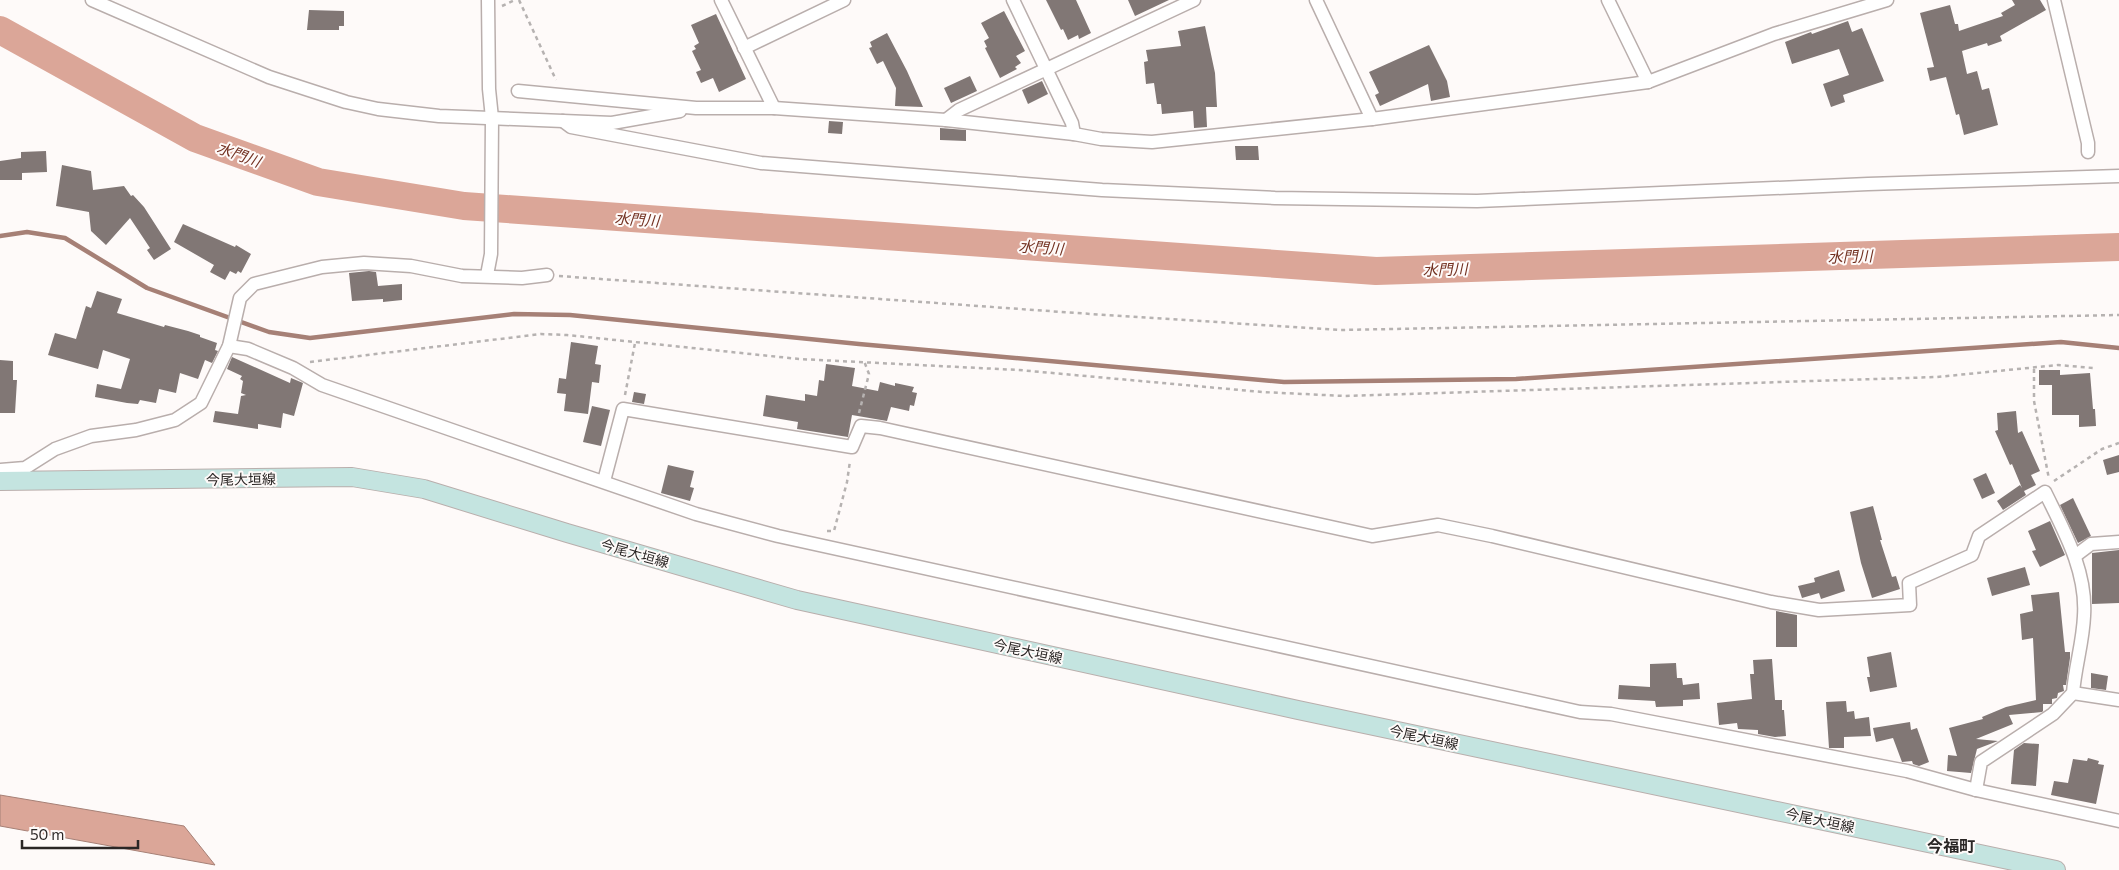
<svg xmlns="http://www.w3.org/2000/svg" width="2119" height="870" viewBox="0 0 2119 870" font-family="Commissioner,'Noto Sans JP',sans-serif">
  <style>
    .water { fill: #dba698; stroke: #a68076 }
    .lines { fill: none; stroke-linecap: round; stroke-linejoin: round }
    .stream { stroke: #a68076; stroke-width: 4.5 }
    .river { stroke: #dba698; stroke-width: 28 }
    .building { fill: #817775 }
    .street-casing { stroke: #b9aeac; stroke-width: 15 }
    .secondary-casing { stroke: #b9aeac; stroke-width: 20 }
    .path { stroke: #b6b2b1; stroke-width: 2.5; stroke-dasharray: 4 4; stroke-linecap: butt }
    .street { stroke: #fff; stroke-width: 12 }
    .secondary { stroke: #c4e4e0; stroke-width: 18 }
    .labels { text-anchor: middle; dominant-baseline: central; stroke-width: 4; stroke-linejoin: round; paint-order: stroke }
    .street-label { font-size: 14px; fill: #2a2625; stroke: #fefaf9 }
    .water-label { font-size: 15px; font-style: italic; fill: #723020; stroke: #fefaf9 }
    .quarter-label { font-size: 16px; font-weight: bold; fill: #2a2625; stroke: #fefaf9 }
  </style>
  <rect width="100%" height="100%" fill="#fefaf9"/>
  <polygon class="water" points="0,795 184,826 215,865 0,826"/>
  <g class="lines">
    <polyline class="stream" points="0,236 27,232 65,238 147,288 269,332 310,338 514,314 570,315 859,344 1284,382 1516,379 2061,342 2119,348"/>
    <polyline class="river" points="0,30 195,138 318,182 464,206 1376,271 2119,247"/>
  </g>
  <g class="building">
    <polygon points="1046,0 1076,0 1091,33 1079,39 1078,35 1068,40 1063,29 1061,30"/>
    <polygon points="1128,0 1169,0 1135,16"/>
    <polygon points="2012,0 2040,0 2046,10 2000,36 2002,41 1988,46 1987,43 1962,51 1967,74 1977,71 1982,90 1989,88 1998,125 1964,135 1959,114 1956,115 1946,77 1930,81 1927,68 1934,67 1920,13 1950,5 1955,24 1958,24 1959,31 2003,16 2001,13 2015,5"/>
    <polygon points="309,10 344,11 344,26 339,26 339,30 307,30"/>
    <polygon points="1004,11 1025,51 1016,56 1021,63 1015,67 1017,69 1000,78 985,48 987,47 984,41 989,38 981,23"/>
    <polygon points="716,14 746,79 719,92 713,78 701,83 696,72 701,70 692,51 696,49 694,46 699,43 691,25"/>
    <polygon points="1848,21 1852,32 1862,28 1884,81 1843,95 1845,102 1831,107 1823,84 1849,75 1839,49 1792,64 1785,42 1811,32 1812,34"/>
    <polygon points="1205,26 1215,73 1217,107 1206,107 1207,127 1194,128 1193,111 1162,114 1161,104 1157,104 1154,83 1146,84 1144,62 1148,61 1146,50 1181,46 1178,31"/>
    <polygon points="887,33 907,71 923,107 895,106 896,88 883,61 877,64 869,48 872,47 870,42"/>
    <polygon points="1429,45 1447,81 1450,97 1431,101 1428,84 1380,106 1375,95 1379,93 1369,72"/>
    <polygon points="970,76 977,91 951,103 944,88"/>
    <polygon points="1042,81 1048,94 1028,104 1022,90"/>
    <polygon points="829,121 843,122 842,134 828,133"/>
    <polygon points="940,128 966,130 966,141 940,140"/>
    <polygon points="1235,146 1258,146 1259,160 1236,160"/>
    <polygon points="46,151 47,172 22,173 22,180 0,180 0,161 21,158 21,152"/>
    <polygon points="62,165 91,171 93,190 124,186 131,196 133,195 144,207 171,249 154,260 147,250 150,248 130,218 106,245 91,231 89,212 56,206"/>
    <polygon points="183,224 235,247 236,245 251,254 241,273 238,271 236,274 230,271 225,280 210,272 214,265 174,242"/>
    <polygon points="369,271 376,272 378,286 402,284 402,300 383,302 383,299 352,301 349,273"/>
    <polygon points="97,291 122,299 117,313 164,327 165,325 188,331 200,335 200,337 217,343 215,350 218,351 212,363 205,360 198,379 180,373 176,393 159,389 156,403 140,400 138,404 127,403 95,397 97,384 121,389 130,359 103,350 98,369 48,355 55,333 76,339 86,306 91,308"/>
    <polygon points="571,342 598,346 595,364 601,365 599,383 592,382 588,414 564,411 566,394 557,393 559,378 566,379"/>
    <polygon points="232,357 290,383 291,378 303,383 294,416 283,413 281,428 258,424 258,429 213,422 215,411 238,414 241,396 246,395 241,393 243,381 240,379 242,376 227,369"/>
    <polygon points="0,360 13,361 13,380 17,380 15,413 0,413"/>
    <polygon points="826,364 855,368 852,386 878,391 880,382 895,386 895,383 914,387 912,392 917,393 914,406 910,405 909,411 891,407 887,421 852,415 848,437 797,429 798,422 763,416 766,395 805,401 805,394 817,396 819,380 824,381"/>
    <polygon points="2039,370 2060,370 2060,375 2090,373 2093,409 2095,409 2096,426 2079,427 2079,415 2052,415 2052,385 2039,385"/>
    <polygon points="634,392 646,394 644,404 632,402"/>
    <polygon points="592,406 610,410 601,446 583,442"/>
    <polygon points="2016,411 2018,433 2022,431 2040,471 2031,475 2036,485 2024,491 2026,495 2003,510 1997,501 2020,485 2022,488 2012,464 2010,465 1995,431 1998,430 1997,413"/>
    <polygon points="2119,455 2119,472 2107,475 2103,460"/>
    <polygon points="668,465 694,471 690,487 694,488 690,501 661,493"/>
    <polygon points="1986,473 1995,493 1982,499 1973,479"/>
    <polygon points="2073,498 2091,536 2078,543 2060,505"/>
    <polygon points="1873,506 1882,540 1880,540 1892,577 1896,576 1900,589 1872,598 1861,563 1850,512"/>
    <polygon points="2050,521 2065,555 2040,567 2032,551 2036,550 2028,531"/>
    <polygon points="2119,550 2119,603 2092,604 2092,553"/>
    <polygon points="2025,567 2030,585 1992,596 1987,578"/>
    <polygon points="1839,570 1845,591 1821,599 1819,593 1802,598 1798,586 1815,582 1814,578"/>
    <polygon points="2059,592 2065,652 2070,652 2070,658 2066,685 2063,685 2064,691 2058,693 2057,698 2052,699 2052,704 2043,704 2043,711 2042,712 2009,715 2013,724 1976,739 1998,741 1977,749 1971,773 1947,771 1948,755 1957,756 1949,728 1983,719 1982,717 2006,707 2036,700 2033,638 2022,640 2020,614 2033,611 2031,595"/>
    <polygon points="1776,611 1797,615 1797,647 1776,647"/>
    <polygon points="1891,652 1897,687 1870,692 1867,677 1870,677 1867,657"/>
    <polygon points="1772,659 1775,700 1782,700 1782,710 1784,710 1786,736 1775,737 1758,734 1758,730 1738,729 1737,723 1719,725 1717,703 1752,699 1750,674 1754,674 1753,660"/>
    <polygon points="1676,663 1677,678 1682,678 1683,685 1699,683 1700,699 1683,700 1683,706 1656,707 1655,701 1618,699 1619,685 1650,687 1650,664"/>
    <polygon points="2091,673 2108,676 2106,690 2091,688"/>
    <polygon points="1846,701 1847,712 1854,711 1855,719 1869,717 1871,736 1844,737 1844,748 1829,748 1826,702"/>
    <polygon points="1910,722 1911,730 1917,728 1929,762 1919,766 1913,764 1912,761 1902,762 1893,738 1876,742 1873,728"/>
    <polygon points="2024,743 2039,744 2036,786 2011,784 2014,750"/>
    <polygon points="2088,758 2099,761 2098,764 2104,765 2096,804 2051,795 2054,781 2068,783 2073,759 2087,761"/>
  </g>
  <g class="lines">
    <g class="street-casing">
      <g id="street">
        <polyline points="92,0 269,77 346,102 378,109 439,116 612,123 680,111"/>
        <polyline points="721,0 774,108"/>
        <polyline points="1013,0 1072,123 1074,134"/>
        <polyline points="1316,0 1372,119"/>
        <polyline points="1608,0 1648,82"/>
        <polyline points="2054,0 2088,143 2088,152"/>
        <polyline points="744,48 844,0"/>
        <polyline points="518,91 696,108 774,108 946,120 1074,134 1101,139 1152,142 1372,119 1648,82 1774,34 1887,0"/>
        <polyline points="946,120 959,110 1194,0"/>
        <polyline points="563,121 571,127 761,163 1102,190 1275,198 1477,201 1868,184 2119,176"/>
        <polyline points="487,275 491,254 492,118 489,89 488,0"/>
        <polyline points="229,346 248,349 293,368 322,385 469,436 696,514 778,536 1580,712 1611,714 1907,771 1976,790 2119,821"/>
        <polyline points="0,470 25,468 55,449 91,436 136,430 175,420 201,403 229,346 240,298 254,284 322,267 364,263 411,266 462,276 522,278 547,275"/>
        <path d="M 604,481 L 623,409 L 852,447 L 861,426 L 880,428 L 1372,536 L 1438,525 L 1492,536 L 1771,602 L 1819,610 L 1910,605 L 1909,583 L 1972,555 L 1979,536 L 2045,492 C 2064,531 2087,571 2084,616 C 2083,642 2075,667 2073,693 L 2053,714 L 1981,762 L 1976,790"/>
        <polyline points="2075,556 2091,544 2119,542"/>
        <polyline points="2073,693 2119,700"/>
      </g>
    </g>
    <g class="secondary-casing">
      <polyline id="secondary" points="0,481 352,477 424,489 567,533 797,600 1298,710 2056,870"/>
    </g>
    <g class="path">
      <polyline points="519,0 556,80"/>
      <polyline points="502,6 515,0"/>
      <polyline points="559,276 1076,313 1340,330 2119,315"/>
      <polyline points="310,362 541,334 567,335 799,359 1019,370 1262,392 1345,396 1937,377 2058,365 2093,368"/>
      <polyline points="2034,369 2034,401 2049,479"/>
      <polyline points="625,395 635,343"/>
      <polyline points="859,413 869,374 864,361"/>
      <polyline points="2054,481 2102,449 2119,443"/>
      <polyline points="827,531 834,531 847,482 850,461"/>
    </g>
    <use href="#street" class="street"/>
    <use href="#secondary" class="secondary"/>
  </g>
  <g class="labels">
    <g class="street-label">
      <text transform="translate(241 479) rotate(-1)">今尾大垣線</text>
      <text transform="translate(635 553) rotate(16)">今尾大垣線</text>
      <text transform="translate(1028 651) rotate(12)">今尾大垣線</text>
      <text transform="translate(1424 737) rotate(12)">今尾大垣線</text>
      <text transform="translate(1820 820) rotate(12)">今尾大垣線</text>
    </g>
    <g class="water-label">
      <text transform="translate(239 154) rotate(20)">水門川</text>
      <text transform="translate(637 219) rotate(4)">水門川</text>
      <text transform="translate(1041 247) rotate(4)">水門川</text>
      <text transform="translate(1850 256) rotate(-2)">水門川</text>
      <text transform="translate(1445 269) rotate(-2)">水門川</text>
    </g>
    <g class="quarter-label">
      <text x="1951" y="845">今福町</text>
    </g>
  </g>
  <path d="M22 840v8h116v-8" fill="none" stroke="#2a2625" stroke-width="2.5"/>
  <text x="30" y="840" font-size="15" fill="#2a2625" stroke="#fefaf9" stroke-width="4" paint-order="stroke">50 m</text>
</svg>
